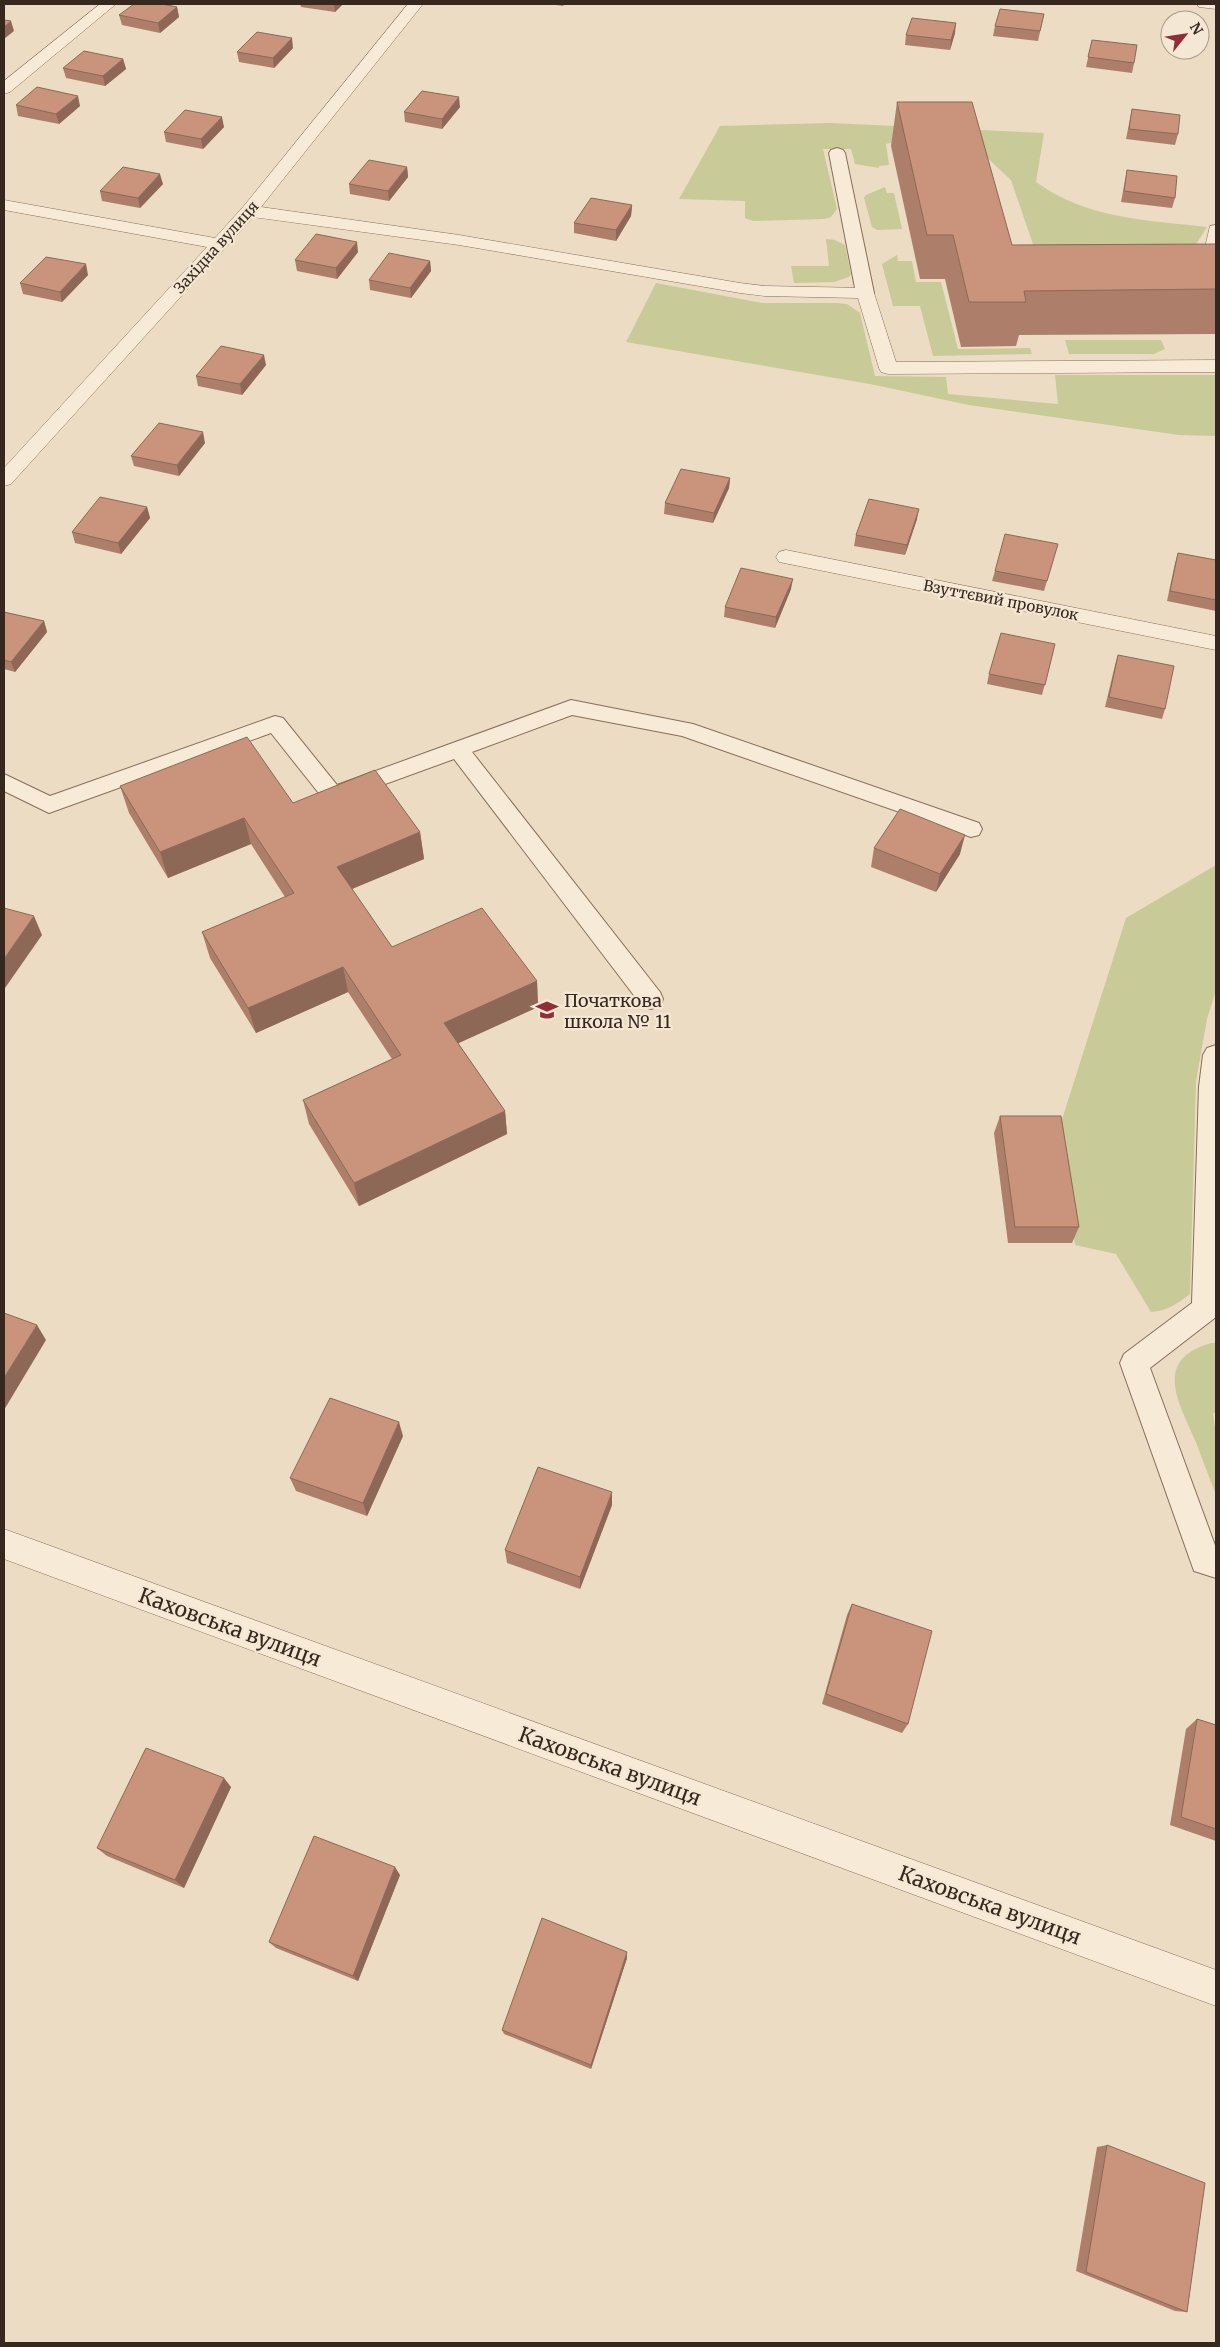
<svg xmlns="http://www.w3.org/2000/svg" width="1220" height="2347" viewBox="0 0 1220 2347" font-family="Merriweather,serif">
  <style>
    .green { fill: #c8ca98 }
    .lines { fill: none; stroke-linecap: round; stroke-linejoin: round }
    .service-casing { stroke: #866e5b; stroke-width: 2 }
    .minor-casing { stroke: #866e5b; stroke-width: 1 }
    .service { fill: #f7ead6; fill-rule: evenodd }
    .minor { fill: #f7ead6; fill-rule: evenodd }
    .wall { fill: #ad7f6a }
    .shaded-wall { fill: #8d6856 }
    .building { fill: #c9947b; stroke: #8d6856 }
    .labels { text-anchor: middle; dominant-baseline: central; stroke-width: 4.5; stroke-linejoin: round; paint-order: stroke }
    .far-street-label { font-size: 15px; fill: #36281e; stroke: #f4e7d3 }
    .poi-label { font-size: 18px; fill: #36281e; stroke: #f4e7d3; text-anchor: start }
    .near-street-label { font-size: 21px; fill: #36281e; stroke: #f4e7d3 }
  </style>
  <rect width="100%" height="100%" fill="#ecdcc4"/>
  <g class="green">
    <path d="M 831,123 L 1044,133 L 1036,182 C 1087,219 1147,220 1207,227 L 1193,249 L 1037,256 L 1011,180 L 980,151 L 907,138 L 886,144 L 889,165 L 879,166 L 879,168 L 855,164 L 851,149 L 823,149 L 837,209 L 831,217 L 825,219 L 753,221 L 745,218 L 745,201 L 679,199 L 720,126 Z"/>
    <polygon points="885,187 887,193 894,193 902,229 877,230 872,227 864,198 866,195"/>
    <polygon points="826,239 835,240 845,245 851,274 849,277 834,282 794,283 791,266 829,266"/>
    <polygon points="897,255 898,261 912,261 916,282 941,282 958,349 1030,348 1032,354 933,356 920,306 893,306 882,264"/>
    <polygon points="656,283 762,303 837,303 847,304 860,313 875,376 946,377 948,394 1058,404 1055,375 1216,375 1216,436 1179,435 969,405 870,384 626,342"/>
    <polygon points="1065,340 1161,340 1165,349 1154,354 1069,354"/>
    <path d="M 1216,865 L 1216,990 L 1207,1019 L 1196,1081 L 1190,1294 C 1177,1304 1167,1311 1151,1312 L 1116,1254 L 1075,1245 L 1059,1129 L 1126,918 Z"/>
    <path d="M 1211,1343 L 1216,1343 L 1216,1413 L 1213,1413 L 1216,1435 L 1216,1495 C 1209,1477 1202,1458 1195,1440 C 1179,1402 1152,1360 1211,1343 Z"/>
  </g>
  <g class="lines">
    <g class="service-casing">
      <g id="service">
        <polygon points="837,148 843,150 845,153 874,293 871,297 859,297 856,293 829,153 831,150"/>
        <polygon points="571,700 693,724 979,823 982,829 979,835 971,837 682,736 572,715 472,752 660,992 663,999 660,1006 651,1009 642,1006 454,759 333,803 325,801 271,733 49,813 4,791 4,774 50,796 275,716 283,718 337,785"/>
        <polygon points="1216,1045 1216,1317 1150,1368 1216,1548 1216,1578 1194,1571 1120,1363 1124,1354 1192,1303 1199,1087 1203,1055 1207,1048"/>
      </g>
    </g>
    <g class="minor-casing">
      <g id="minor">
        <polygon points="100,4 116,4 10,92 4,94 4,81"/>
        <polygon points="408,4 423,4 261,207 459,235 740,283 765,286 865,288 871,289 874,293 896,362 1216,360 1216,372 888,374 881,372 879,368 858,298 765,296 740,293 459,245 253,217 11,484 4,486 4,468 207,247 4,210 4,200 215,238 243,207"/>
        <polygon points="1197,4 1216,4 1216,9 1199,7"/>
        <polygon points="1216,225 1216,255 1201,263 1216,269 1216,280 1180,268 1177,264 1180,260 1205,247 1210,226"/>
        <polygon points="786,550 1216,636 1216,650 779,562 776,557 779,552"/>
        <polygon points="4,1529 1216,1970 1216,2006 4,1559"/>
      </g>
    </g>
    <use href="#service" class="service"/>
    <use href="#minor" class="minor"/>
  </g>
  <g class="wall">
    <polygon points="300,4 343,4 335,12 301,7"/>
    <polygon points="549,4 565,4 563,6"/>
    <polygon points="177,7 179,17 160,33 122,25 119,15"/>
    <polygon points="1044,14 1038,41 993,36 995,26"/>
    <polygon points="955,33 950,50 905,45 906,35"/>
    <polygon points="1092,40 1134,63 1132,73 1086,67"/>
    <polygon points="293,48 274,68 239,62 237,52"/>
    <polygon points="123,59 126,69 105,86 66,78 63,68"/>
    <polygon points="897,102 1012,245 1216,244 1216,334 1019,335 1016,346 961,347 945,279 920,279 891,146"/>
    <polygon points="16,105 80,106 59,124 18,116"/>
    <polygon points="460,107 442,129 405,122 404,112"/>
    <polygon points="1132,109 1178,134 1175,145 1126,139"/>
    <polygon points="224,127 203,149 166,142 164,132"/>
    <polygon points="407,167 408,177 389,201 350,194 349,184"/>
    <polygon points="1127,170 1175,198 1172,208 1121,202"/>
    <polygon points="163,184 140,208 102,201 100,191"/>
    <polygon points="632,205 631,216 616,241 574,233 574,223"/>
    <polygon points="358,252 337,279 297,271 295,260"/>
    <polygon points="430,261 431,271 411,298 370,290 369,280"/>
    <polygon points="88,275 62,302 23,294 20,283"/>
    <polygon points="266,365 242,395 198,386 196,376"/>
    <polygon points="205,443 179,476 134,466 131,456"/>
    <polygon points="730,478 729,488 713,523 664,514 665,503"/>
    <polygon points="147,507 150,518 121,554 75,543 72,532"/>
    <polygon points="917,519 905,555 854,546 856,535"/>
    <polygon points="1058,544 1044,591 992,581 995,571"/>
    <polygon points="1178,553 1216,560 1216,611 1167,601 1175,563"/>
    <polygon points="791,589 775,628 724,617 725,607"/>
    <polygon points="4,612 44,621 47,632 15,672 4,669"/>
    <polygon points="1055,644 1042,695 987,684 989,674"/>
    <polygon points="1118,655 1165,709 1162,719 1105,707 1115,665"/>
    <polygon points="120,786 293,803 420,832 424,859 352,889 392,947 537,981 538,1007 458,1043 505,1111 507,1134 359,1206 309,1124 303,1100 392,1059 348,992 256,1033 210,958 202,932 285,897 251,844 168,878 129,813"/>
    <polygon points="874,848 960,854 936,892 871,867"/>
    <polygon points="1000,1116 1079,1227 1072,1243 1008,1243 994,1133"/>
    <polygon points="403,1436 367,1516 296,1491 290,1478"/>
    <polygon points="612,1505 580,1589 507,1563 505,1550"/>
    <polygon points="852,1604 908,1724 902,1733 822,1704 847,1615"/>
    <polygon points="1197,1719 1216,1725 1216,1841 1170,1825 1186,1729"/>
    <polygon points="231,1787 184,1888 107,1856 97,1848"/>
    <polygon points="400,1875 358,1981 276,1948 269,1942"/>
    <polygon points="627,1958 591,2069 504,2034 502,2030"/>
    <polygon points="1107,2145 1187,2312 1175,2311 1076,2271 1097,2147"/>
  </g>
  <g class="shaded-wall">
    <polygon points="334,4 343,4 335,12"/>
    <polygon points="177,7 179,17 160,33 158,23"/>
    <polygon points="11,21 14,31 4,39 4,27"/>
    <polygon points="956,23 955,33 950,50 951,40"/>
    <polygon points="292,38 293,48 274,68 273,58"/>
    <polygon points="123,59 126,69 105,86 103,76"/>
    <polygon points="78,96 80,106 59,124 56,114"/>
    <polygon points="459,97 460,107 442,129 442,119"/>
    <polygon points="222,117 224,127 203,149 201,139"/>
    <polygon points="407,167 408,177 389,201 388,191"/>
    <polygon points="160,174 163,184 140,208 138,198"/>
    <polygon points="632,205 631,216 616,241 616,230"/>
    <polygon points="357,242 358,252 337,279 336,268"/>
    <polygon points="430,261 431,271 411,298 410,288"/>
    <polygon points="86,264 88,275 62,302 60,292"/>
    <polygon points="264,355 266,365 242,395 240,384"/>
    <polygon points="203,432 205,443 179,476 177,465"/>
    <polygon points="730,478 729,488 713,523 714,513"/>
    <polygon points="147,507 150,518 121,554 118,543"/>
    <polygon points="919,509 917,519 905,555 907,545"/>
    <polygon points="793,579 791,589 775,628 776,617"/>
    <polygon points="44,621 47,632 15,672 11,662"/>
    <polygon points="244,818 251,844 168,878 160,852"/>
    <polygon points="420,832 424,859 342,893 337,867"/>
    <polygon points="965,835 960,854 936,892 940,874"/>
    <polygon points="34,916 42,935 5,988 4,986 4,959"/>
    <polygon points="343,967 348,992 256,1033 248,1008"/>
    <polygon points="537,981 538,1007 448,1048 444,1023"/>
    <polygon points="505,1111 507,1134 359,1206 354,1183"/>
    <polygon points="37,1325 46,1340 4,1410 4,1378"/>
    <polygon points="399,1422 403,1436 367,1516 363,1503"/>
    <polygon points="612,1492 612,1505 580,1589 580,1577"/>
    <polygon points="224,1778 231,1787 184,1888 175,1880"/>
    <polygon points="395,1867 400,1875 358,1981 353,1976"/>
    <polygon points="627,1952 627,1958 591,2069 591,2065"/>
  </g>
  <g class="building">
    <polygon points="134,4 162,4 177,7 158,23 119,15"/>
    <polygon points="1000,9 1044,14 1040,31 995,26"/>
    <polygon points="912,18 956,23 951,40 906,35"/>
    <polygon points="4,20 11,21 4,27"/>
    <polygon points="257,32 292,38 273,58 237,52"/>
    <polygon points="1092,40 1137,45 1134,63 1088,57"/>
    <polygon points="84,51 123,59 103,76 63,68"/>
    <polygon points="37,87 78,96 56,114 16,105"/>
    <polygon points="422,91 459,97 442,119 404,112"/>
    <polygon points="897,102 972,102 1012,245 1216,244 1216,289 1024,291 1026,302 969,302 953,235 927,235"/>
    <polygon points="1132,109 1180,115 1178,134 1129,129"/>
    <polygon points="185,110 222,117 201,139 164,132"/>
    <polygon points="369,160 407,167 388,191 349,184"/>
    <polygon points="123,167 160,174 138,198 100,191"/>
    <polygon points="1127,170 1177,176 1175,198 1124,191"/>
    <polygon points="591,198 632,205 616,230 574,223"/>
    <polygon points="316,234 357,242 336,268 295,260"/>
    <polygon points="389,253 430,261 410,288 369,280"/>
    <polygon points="46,257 86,264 60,292 20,283"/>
    <polygon points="221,346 264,355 240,384 196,376"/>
    <polygon points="159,423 203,432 177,465 131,456"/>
    <polygon points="681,469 730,478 714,513 665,503"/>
    <polygon points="100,497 147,507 118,543 72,532"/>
    <polygon points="869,499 919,509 907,545 856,535"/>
    <polygon points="1005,534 1058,544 1047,581 995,571"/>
    <polygon points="1178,553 1216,560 1216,600 1170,591"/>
    <polygon points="741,568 793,579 776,617 725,607"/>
    <polygon points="4,612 44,621 11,662 4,660"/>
    <polygon points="1001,633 1055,644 1045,685 989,674"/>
    <polygon points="1118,655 1174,666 1165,709 1109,697"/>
    <polygon points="247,737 293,803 375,770 420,832 337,867 392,947 482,908 537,981 444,1023 505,1111 354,1183 303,1100 401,1055 343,967 248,1008 202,932 294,893 244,818 160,852 120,786"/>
    <polygon points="900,809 965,835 940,874 874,848"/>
    <polygon points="4,908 34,916 4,959"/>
    <polygon points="1000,1116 1061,1116 1079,1227 1015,1227"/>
    <polygon points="4,1313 37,1325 4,1378"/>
    <polygon points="330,1398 399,1422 363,1503 290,1478"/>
    <polygon points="538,1467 612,1492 580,1577 505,1550"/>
    <polygon points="852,1604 932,1631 908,1724 826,1694"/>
    <polygon points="1197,1719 1216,1725 1216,1829 1181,1817"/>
    <polygon points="146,1748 224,1778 175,1880 97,1848"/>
    <polygon points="314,1836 395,1867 353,1976 269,1942"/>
    <polygon points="542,1918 627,1952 591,2065 502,2030"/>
    <polygon points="1107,2145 1205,2183 1187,2312 1086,2272"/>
  </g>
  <defs>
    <g id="school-bare" transform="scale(1.725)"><path d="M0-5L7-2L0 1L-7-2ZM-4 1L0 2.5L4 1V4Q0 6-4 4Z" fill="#922d37" stroke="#f4e7d3" stroke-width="2.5" paint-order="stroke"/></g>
  </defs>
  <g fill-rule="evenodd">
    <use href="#school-bare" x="547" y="1010"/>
  </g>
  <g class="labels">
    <g class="far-street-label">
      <text transform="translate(216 247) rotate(-48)">Західна вулиця</text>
      <text transform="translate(1001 600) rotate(11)">Взуттєвий провулок</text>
    </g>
    <g class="poi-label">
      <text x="564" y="1000">Початкова<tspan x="564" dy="21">школа № 11</tspan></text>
    </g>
    <g class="near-street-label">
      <text transform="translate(230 1627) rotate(20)">Каховська вулиця</text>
      <text transform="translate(610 1766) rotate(20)">Каховська вулиця</text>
      <text transform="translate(990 1905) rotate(20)">Каховська вулиця</text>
    </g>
  </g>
  <rect width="1220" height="2347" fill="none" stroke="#36281e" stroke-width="10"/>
  <g transform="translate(1185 35) rotate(60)"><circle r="24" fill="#f4e7d3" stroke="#a89b8b"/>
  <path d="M0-4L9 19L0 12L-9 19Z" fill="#922d37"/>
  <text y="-8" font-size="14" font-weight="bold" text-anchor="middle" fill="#36281e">N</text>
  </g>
</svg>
